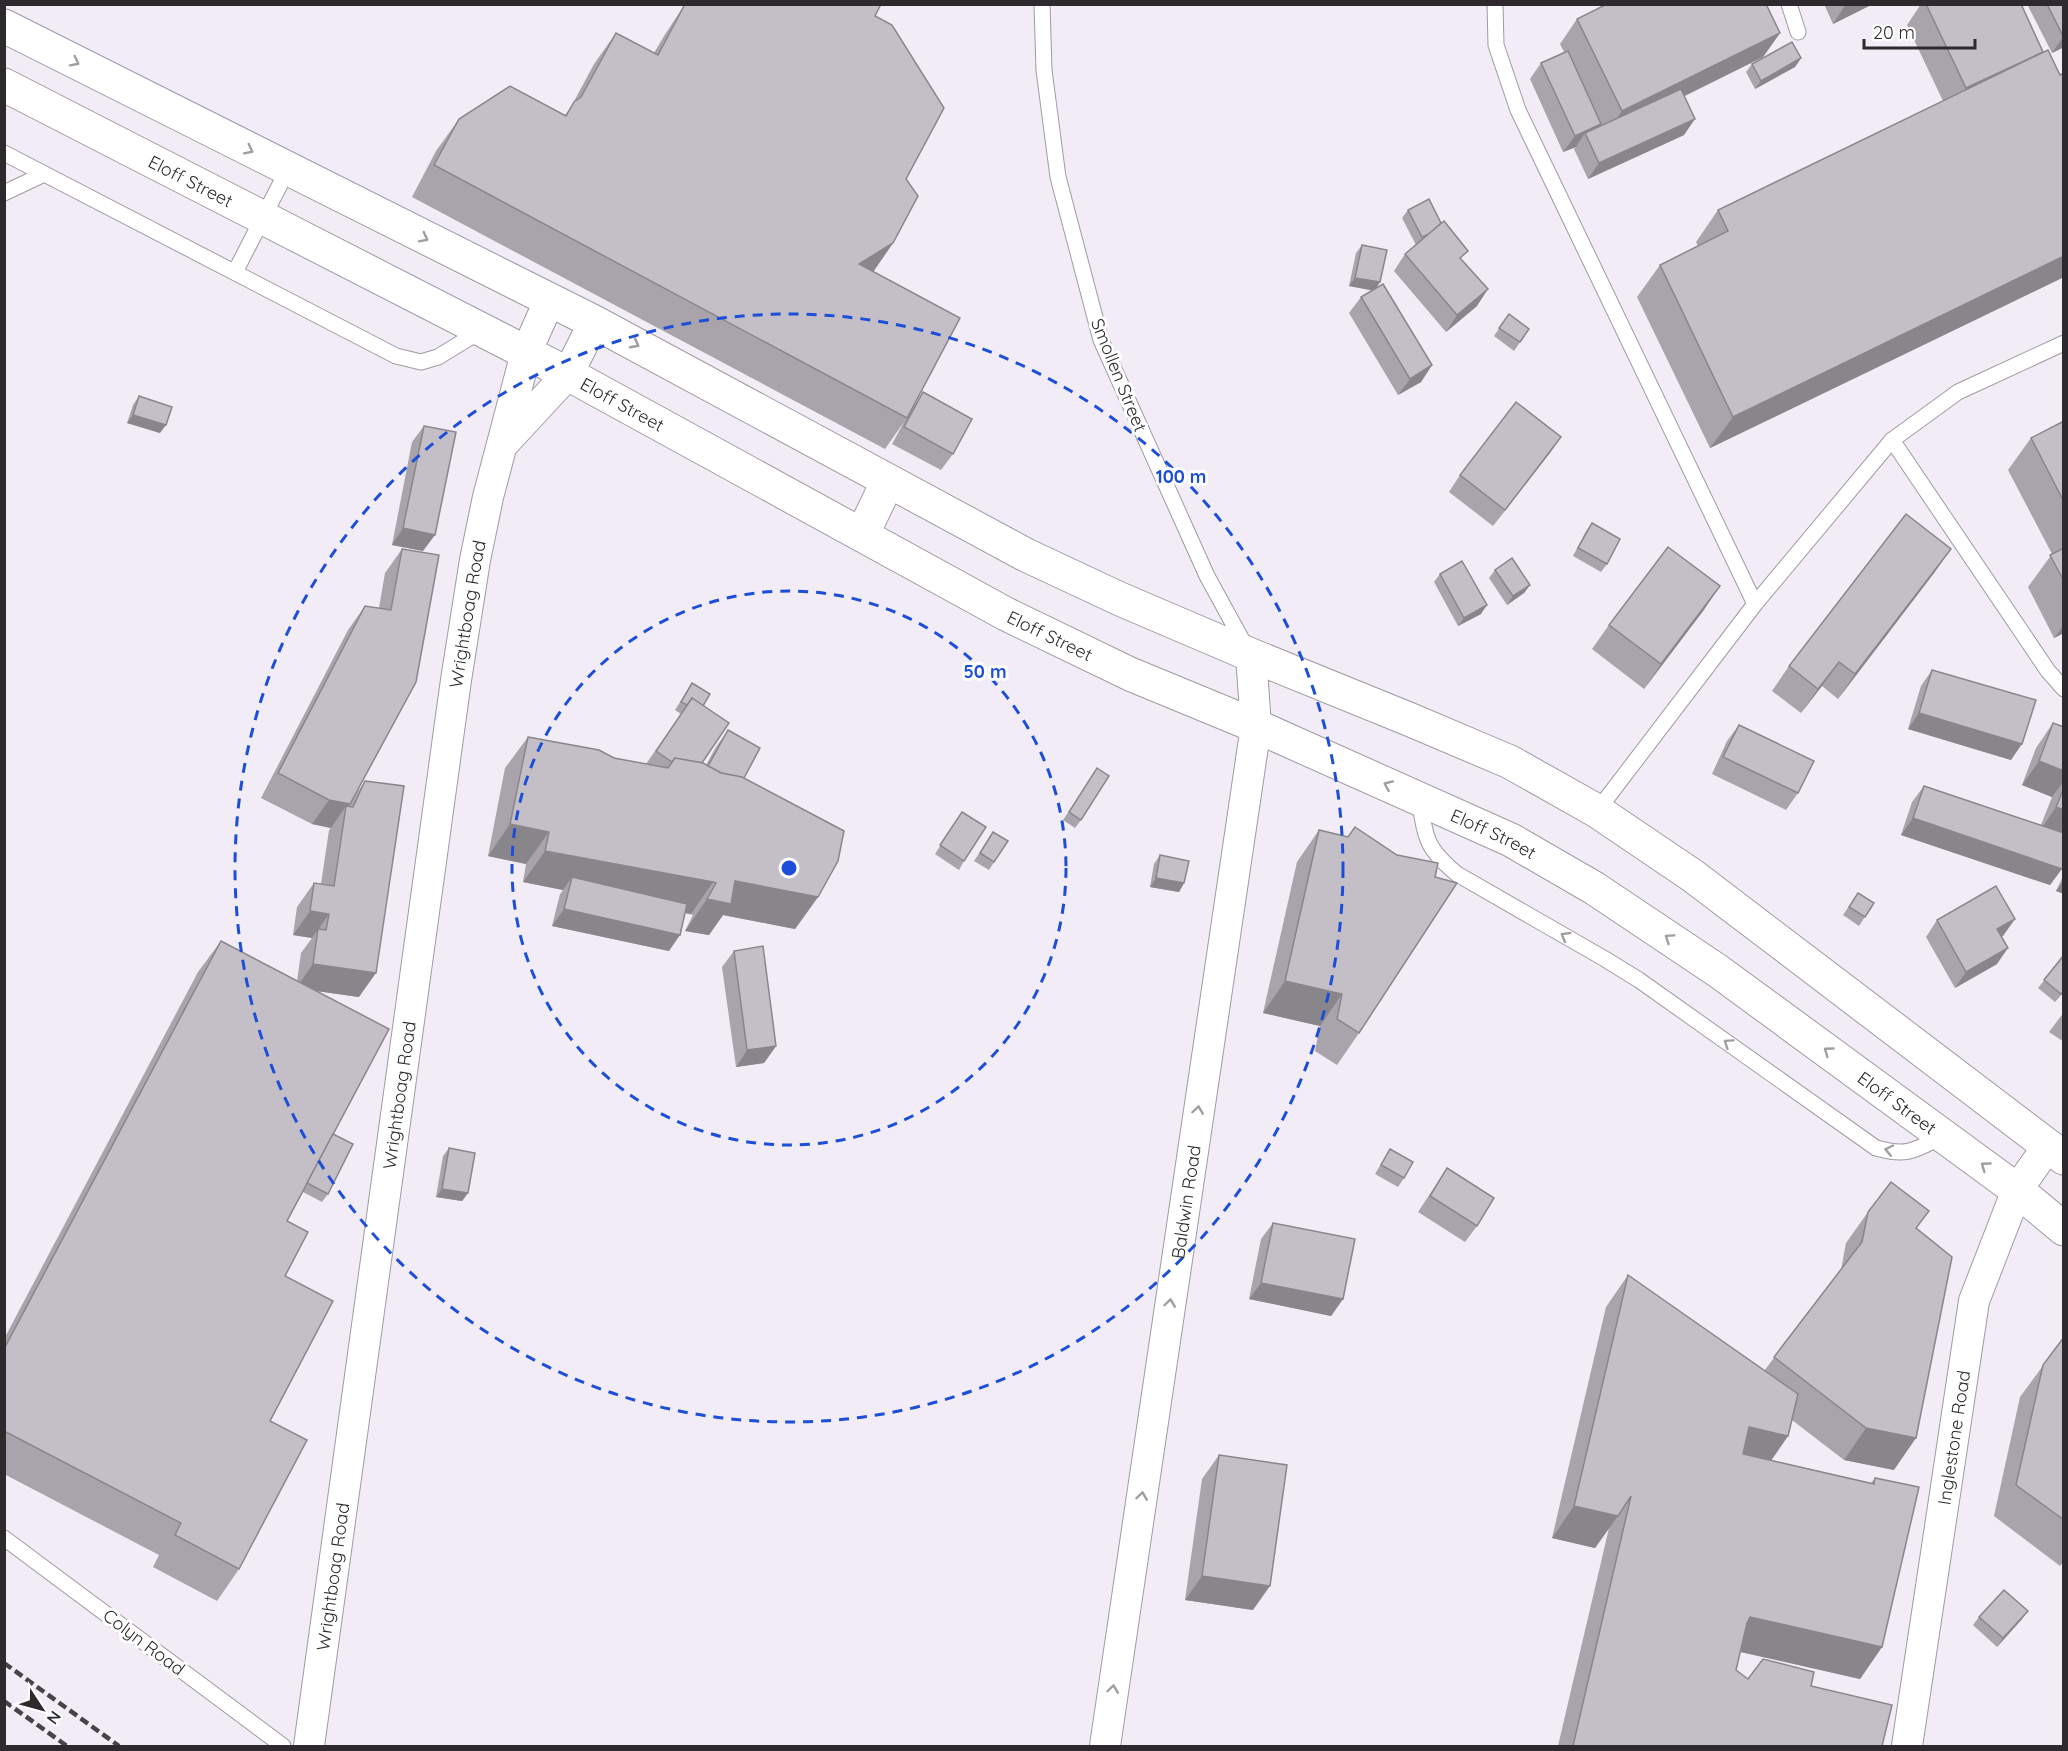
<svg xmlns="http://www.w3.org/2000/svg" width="2068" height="1751" viewBox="0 0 2068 1751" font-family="Quicksand,sans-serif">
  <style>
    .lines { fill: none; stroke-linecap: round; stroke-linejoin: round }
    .lane-casing { stroke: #9f9ba2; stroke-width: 17 }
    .street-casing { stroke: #9f9ba2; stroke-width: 32 }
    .secondary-casing { stroke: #9f9ba2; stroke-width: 35 }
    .lane { stroke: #fff; stroke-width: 15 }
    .street { stroke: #fff; stroke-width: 30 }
    .secondary { stroke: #fff; stroke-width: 33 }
    .rail { stroke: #464448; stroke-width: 4.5; stroke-dasharray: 9 4.5; stroke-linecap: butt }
    .wall { fill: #a9a4ab }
    .shaded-wall { fill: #89868b }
    .building { fill: #c4bfc7; stroke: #89868b; stroke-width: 1.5 }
    .oneway { stroke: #a09fa0 }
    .ring { fill: none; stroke: #1d4ed8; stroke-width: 3; stroke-dasharray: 10 8 }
    .labels { text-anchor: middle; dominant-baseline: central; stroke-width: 6; stroke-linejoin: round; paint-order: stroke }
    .street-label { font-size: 18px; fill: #2c2a2d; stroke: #fff }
    .centre { fill: #1d4ed8; stroke: #fff; stroke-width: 3 }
    .ring-label { font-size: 18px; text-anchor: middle; font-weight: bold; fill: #1d4ed8; stroke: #fff; stroke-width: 6; stroke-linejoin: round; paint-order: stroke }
  </style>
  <rect width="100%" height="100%" fill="#f1ecf5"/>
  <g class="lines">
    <g class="lane-casing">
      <g id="lane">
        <polyline points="1042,4 1044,70 1058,177 1101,340 1207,576 1247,649"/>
        <polyline points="1495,4 1496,45 1518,110 1755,604"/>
        <polyline points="1789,4 1798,32"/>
        <polyline points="4,153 396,356 421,362 438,357 482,330"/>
        <polyline points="4,193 42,175"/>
        <polyline points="235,272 288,169"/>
        <polyline points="1892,440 2048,671 2064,689"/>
        <path d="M 1419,799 C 1426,839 1425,847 1457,874 L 1605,959 L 1639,980 L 1876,1148 C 1908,1157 1915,1150 1943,1136"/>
        <polyline points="1597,811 1755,604 1892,440 1958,392 2064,343"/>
        <polyline points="4,1538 283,1746"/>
      </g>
    </g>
    <g class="street-casing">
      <g id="street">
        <polyline points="505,442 568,374 594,322"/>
        <path id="s1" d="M 309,1746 L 456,680 L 475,560 L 488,497 L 526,353 L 549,301"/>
        <path id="s2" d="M 1105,1746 L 1256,726 L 1251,655"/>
        <path id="s3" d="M 1907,1746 L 1974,1301 L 2017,1190 L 2048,1146"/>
      </g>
    </g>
    <g class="secondary-casing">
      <g id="secondary">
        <polyline points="4,26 594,322 1026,555 1120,599 1251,655 1411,720 1510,762 1597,811 1693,876 2064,1158"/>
        <path id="s4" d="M 4,85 L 568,374 L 1006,614 L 1130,674 L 1256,726 L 1511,840 L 1594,888 L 1718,971 L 2017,1190 L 2064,1229"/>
        <polyline points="862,535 888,481"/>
      </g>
    </g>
    <use href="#lane" class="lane"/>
    <use href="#street" class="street"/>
    <use href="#secondary" class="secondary"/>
    <g class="rail">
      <polyline points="4,1663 119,1746"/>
      <polyline points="4,1701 67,1746"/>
    </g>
  </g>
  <g class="wall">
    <polygon points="685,4 875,16 906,179 893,243 873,272 914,406 923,392 953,454 941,470 892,444 904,422 885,449 412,197 436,151 459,119 565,115 572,105 594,64 616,33 654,53 664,36"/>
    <polygon points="1824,4 1873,4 1833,24"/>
    <polygon points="1921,4 2021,4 2043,52 2060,75 2064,73 2064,277 1710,448 1637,297 1660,265 1698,246 1696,242 1718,210 1943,101 1907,25"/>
    <polygon points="2027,4 2064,4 2064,47 2052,53"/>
    <polygon points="1577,19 1780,33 1763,57 1685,96 1684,135 1588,179 1574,149 1576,147 1563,152 1530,79 1541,63 1564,52 1560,44"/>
    <polygon points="1801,58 1795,67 1755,89 1746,72 1752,64"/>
    <polygon points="1408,210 1441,223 1462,260 1477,306 1446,332 1394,271 1405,254 1416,245 1402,218"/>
    <polygon points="1362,245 1377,287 1432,365 1421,382 1398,395 1349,313 1361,297 1372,290 1349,286 1356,253"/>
    <polygon points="1509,314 1529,329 1514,351 1494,336"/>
    <polygon points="139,396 160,433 127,423 133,405"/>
    <polygon points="2064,421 2064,633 2054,638 2028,587 2052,554 2008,470 2031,438"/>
    <polygon points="424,426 423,551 392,545 412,442"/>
    <polygon points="1561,437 1493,526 1449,492 1460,475"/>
    <polygon points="1592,523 1607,564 1601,572 1573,556 1586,531"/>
    <polygon points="402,549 356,794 365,781 359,997 316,991 333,1134 328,1194 322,1202 303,1192 287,1221 285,1276 270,1421 239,1569 217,1601 153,1567 159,1555 4,1474 4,1339 198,972 221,941 297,981 301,953 312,938 293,935 297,907 314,883 321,884 329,830 331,828 312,824 261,798 348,630 365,606 379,608 385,573"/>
    <polygon points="1951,549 1934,573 1838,699 1822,686 1801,713 1772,691 1789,666"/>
    <polygon points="1495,570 1530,585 1524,593 1507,605 1489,578"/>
    <polygon points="1440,574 1481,614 1458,626 1434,582"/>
    <polygon points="1720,586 1703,611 1644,689 1592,649 1609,625"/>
    <polygon points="1932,670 2011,760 1908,729 1921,686"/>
    <polygon points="692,683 703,706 702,763 706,765 716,747 728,730 744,778 818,897 795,929 723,915 709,935 685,931 693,915 685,913 669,951 552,926 560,894 563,890 523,882 526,864 488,856 505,768 528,737 614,758 646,764 681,714 675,710"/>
    <polygon points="2053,723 2064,727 2064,864 2050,885 1901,835 1912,802 1924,786 2041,825 2052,797 2022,785 2036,748"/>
    <polygon points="1739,725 1798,793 1786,810 1712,774 1727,741"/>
    <polygon points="1092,777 1081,820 1075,828 1063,820"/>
    <polygon points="962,812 964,861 959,870 935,854"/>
    <polygon points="1319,830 1359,1033 1337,1065 1315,1051 1320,1026 1263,1013 1297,862"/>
    <polygon points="993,832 1008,841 989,870 974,861"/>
    <polygon points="1160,855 1184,883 1179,892 1150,887 1154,864"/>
    <polygon points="2064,874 2064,894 2056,891"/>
    <polygon points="1858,893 1874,903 1859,926 1843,915"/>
    <polygon points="2015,919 2002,936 1997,964 1955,988 1926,937 1937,920"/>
    <polygon points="734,951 776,1046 764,1063 736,1067 722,967"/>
    <polygon points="2064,955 2064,992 2055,1002 2038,988"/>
    <polygon points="2064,1012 2064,1042 2049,1032"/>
    <polygon points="449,1148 468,1193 462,1201 436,1197 443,1156"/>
    <polygon points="1390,1149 1404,1178 1398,1187 1375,1174"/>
    <polygon points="1447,1168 1477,1226 1465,1242 1418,1212"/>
    <polygon points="1868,1212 1916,1229 1894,1470 1844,1460 1792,1420 1788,1436 1771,1460 1871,1483 1875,1478 1882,1647 1860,1679 1740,1652 1736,1670 1748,1679 1811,1686 1882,1746 1558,1746 1609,1528 1595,1548 1552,1538 1606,1307 1628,1275 1764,1371 1841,1270 1846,1243"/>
    <polygon points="1273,1223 1343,1299 1331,1316 1249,1299 1261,1239"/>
    <polygon points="2064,1337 2064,1561 2060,1566 1994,1516 2020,1397"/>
    <polygon points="1219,1455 1253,1610 1185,1600 1202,1479"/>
    <polygon points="1979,1617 2022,1619 1997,1647 1973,1625"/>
  </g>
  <g class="shaded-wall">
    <polygon points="1846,4 1873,4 1833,24"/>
    <polygon points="1780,33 1763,57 1605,135 1622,111"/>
    <polygon points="2064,36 2064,47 2052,53"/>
    <polygon points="2043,52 1949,113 1966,88"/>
    <polygon points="1801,58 1795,67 1755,89 1761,81"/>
    <polygon points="1695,119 1684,135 1588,179 1599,163"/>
    <polygon points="1601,124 1590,140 1585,133 1576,147 1563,152 1575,136"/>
    <polygon points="893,243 871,275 859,264"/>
    <polygon points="2064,256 2064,277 1710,448 1733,417"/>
    <polygon points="1355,278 1380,282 1375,291 1349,286"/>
    <polygon points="1488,289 1477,306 1446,332 1457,315"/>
    <polygon points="1432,365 1421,382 1398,395 1410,379"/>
    <polygon points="133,415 166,425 160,433 127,423"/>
    <polygon points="1561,437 1550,453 1493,526 1505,510"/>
    <polygon points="403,528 435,535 423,551 392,545"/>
    <polygon points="1951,549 1934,573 1838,699 1855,674"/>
    <polygon points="1530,585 1524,593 1507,605 1513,596"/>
    <polygon points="1720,586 1703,611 1644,689 1661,664"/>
    <polygon points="1487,605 1481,614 1458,626 1464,618"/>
    <polygon points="2064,625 2064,633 2054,638"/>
    <polygon points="1839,662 1822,686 1801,713 1818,689"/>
    <polygon points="1919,713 2022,744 2011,760 1908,729"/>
    <polygon points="2039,761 2064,771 2064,781 2052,797 2022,785"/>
    <polygon points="329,800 350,804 345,811 346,806 331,828 312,824"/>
    <polygon points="2056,807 2064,810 2064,841 2039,832"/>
    <polygon points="1913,818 2062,869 2050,885 1901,835"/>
    <polygon points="510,824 549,832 526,864 488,856"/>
    <polygon points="545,851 713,882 691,914 568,891 572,877 563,890 523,882"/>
    <polygon points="1156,878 1184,883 1179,892 1150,887"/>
    <polygon points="2064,880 2064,894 2056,891"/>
    <polygon points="735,881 818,897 795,929 723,915 709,935 685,931 707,899"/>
    <polygon points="564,909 680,935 669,951 552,926"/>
    <polygon points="310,911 329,914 312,938 293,935"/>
    <polygon points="2015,919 2003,936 1986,946 1997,929"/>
    <polygon points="2008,948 1997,964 1955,988 1966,972"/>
    <polygon points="313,964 376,973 359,997 296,988"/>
    <polygon points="1285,981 1342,994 1320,1026 1263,1013"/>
    <polygon points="776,1046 764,1063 736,1067 747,1050"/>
    <polygon points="442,1189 468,1193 462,1201 436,1197"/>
    <polygon points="1261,1283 1343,1299 1331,1316 1249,1299"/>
    <polygon points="1749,1427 1788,1436 1766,1468 1727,1459"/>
    <polygon points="1866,1428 1916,1438 1894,1470 1844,1460"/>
    <polygon points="1574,1506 1618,1516 1595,1548 1552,1538"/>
    <polygon points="1202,1576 1270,1586 1253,1610 1185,1600"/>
    <polygon points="2028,1611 2022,1619 1997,1647 2003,1638"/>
    <polygon points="1750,1617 1882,1647 1860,1679 1728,1649"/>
  </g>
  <g class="building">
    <polygon points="685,4 881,4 875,16 892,25 944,108 906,179 918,196 893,243 859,264 960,318 907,418 434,165 459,119 510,86 566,116 574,102 581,97 616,33 658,55"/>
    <polygon points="1607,4 1766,4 1780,33 1622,111 1577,19"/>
    <polygon points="1926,4 2021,4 2043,52 1966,88"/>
    <polygon points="2047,4 2064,4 2064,36 2063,36"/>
    <polygon points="1792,42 1801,58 1761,81 1752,64"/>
    <polygon points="2048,50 2060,75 2064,73 2064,256 1733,417 1660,265 1728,231 1718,210"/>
    <polygon points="1568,51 1601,124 1575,136 1541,63"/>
    <polygon points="1681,89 1695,119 1599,163 1585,133"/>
    <polygon points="1429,199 1441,223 1429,234 1422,237 1408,210"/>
    <polygon points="1444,221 1468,251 1460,258 1488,289 1457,315 1405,254"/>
    <polygon points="1362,245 1387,250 1380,282 1355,278"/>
    <polygon points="1383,284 1432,365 1410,379 1361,297"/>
    <polygon points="1509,314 1529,329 1520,342 1499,328"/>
    <polygon points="923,392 972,419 953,454 904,427"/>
    <polygon points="139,396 172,407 166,425 133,415"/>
    <polygon points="1516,402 1561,437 1505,510 1460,475"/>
    <polygon points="2064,421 2064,502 2031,438"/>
    <polygon points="424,426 456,432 435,535 403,528"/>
    <polygon points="1906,514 1951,549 1855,674 1839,662 1818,689 1789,666"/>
    <polygon points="1592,523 1620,539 1607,564 1578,548"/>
    <polygon points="1668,547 1720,586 1661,664 1609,625"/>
    <polygon points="2064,548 2064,581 2050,555"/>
    <polygon points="402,549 439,555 416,682 350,804 329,800 278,773 365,606 391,610"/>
    <polygon points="1512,558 1530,585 1513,596 1495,570"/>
    <polygon points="1462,561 1487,605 1464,618 1440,574"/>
    <polygon points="1932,670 2036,700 2022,744 1919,713"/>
    <polygon points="692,683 710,694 703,706 692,698 687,705 681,702"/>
    <polygon points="692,698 729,723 702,763 675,758 672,762 656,751"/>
    <polygon points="2053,723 2064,727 2064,771 2039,761"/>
    <polygon points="1739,725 1814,761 1798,793 1723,757"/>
    <polygon points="728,730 760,748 744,778 721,773 708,766"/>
    <polygon points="528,737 599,750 614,758 668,768 675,758 703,763 721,773 742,777 844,831 838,861 818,897 735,881 731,904 707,899 716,883 713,882 545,851 549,832 510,824"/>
    <polygon points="1097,768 1109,776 1081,820 1069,812"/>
    <polygon points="365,781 404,786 376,973 313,964 318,929 326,930 329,914 310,911 314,883 334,886 346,806 353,807"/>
    <polygon points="1924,786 2064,833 2064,864 2062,869 1913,818"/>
    <polygon points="2064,788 2064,810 2056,807"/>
    <polygon points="962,812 986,827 964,861 940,845"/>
    <polygon points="1355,827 1397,855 1438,863 1435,877 1457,883 1359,1033 1337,1019 1342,994 1285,981 1319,830 1348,837"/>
    <polygon points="993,832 1008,841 994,862 980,853"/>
    <polygon points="1160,855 1189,861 1184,883 1156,878"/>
    <polygon points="572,877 687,904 680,935 564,909"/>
    <polygon points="1996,886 2015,919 1997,929 2008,948 1966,972 1937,920"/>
    <polygon points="1858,893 1874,903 1865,917 1849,907"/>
    <polygon points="221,941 389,1029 287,1221 308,1232 285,1276 333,1301 270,1421 307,1440 239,1569 175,1535 181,1523 4,1431 4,1349"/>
    <polygon points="763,946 776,1046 747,1050 734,951"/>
    <polygon points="2064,955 2064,991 2061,994 2044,980"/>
    <polygon points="333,1134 353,1144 328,1194 307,1183"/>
    <polygon points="449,1148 475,1153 468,1193 442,1189"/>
    <polygon points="1390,1149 1413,1162 1404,1178 1381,1165"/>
    <polygon points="1447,1168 1494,1198 1477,1226 1430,1196"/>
    <polygon points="1891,1182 1929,1211 1916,1228 1952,1257 1916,1438 1866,1428 1774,1357 1862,1242 1868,1212"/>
    <polygon points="1273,1223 1355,1239 1343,1299 1261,1283"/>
    <polygon points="1628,1275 1798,1394 1788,1436 1749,1427 1743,1454 1874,1484 1875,1478 1919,1487 1882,1647 1750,1617 1747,1623 1736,1670 1748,1679 1763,1659 1814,1672 1811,1686 1892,1705 1882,1746 1573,1746 1631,1496 1618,1516 1574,1506"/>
    <polygon points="2064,1337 2064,1520 2016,1485 2043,1365"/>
    <polygon points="1219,1455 1287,1465 1270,1586 1202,1576"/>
    <polygon points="2004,1590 2028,1611 2003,1638 1979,1617"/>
  </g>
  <defs><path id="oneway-chevron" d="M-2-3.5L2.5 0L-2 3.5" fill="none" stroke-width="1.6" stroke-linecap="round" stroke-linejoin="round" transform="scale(1.5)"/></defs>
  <g class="oneway">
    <use href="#oneway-chevron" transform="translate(75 62) rotate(27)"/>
    <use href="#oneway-chevron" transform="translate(249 150) rotate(27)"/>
    <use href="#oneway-chevron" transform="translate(424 238) rotate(27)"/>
    <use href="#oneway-chevron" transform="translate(635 344) rotate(28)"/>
    <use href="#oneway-chevron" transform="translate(1388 785) rotate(-156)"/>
    <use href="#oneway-chevron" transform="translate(1565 936) rotate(-150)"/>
    <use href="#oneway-chevron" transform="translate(1669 938) rotate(-146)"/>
    <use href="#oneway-chevron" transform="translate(1728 1043) rotate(-145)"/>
    <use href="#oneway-chevron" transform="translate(1828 1051) rotate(-144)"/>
    <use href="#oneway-chevron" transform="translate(1198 1110) rotate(-82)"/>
    <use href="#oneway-chevron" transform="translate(1889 1150) rotate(-168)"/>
    <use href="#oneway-chevron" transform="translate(1985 1166) rotate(-144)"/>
    <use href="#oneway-chevron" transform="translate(1170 1303) rotate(-82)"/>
    <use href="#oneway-chevron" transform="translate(1142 1496) rotate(-82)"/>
    <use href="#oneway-chevron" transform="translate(1113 1689) rotate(-82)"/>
  </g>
  <g class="ring">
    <circle cx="789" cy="868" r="277"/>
    <circle cx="789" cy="868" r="554"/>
  </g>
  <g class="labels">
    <g class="street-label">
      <text stroke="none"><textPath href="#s4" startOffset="210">Eloff Street</textPath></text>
      <text transform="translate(1119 375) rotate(68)">Smollen Street</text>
      <text stroke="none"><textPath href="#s4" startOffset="696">Eloff Street</textPath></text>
      <text stroke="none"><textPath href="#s1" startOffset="1143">Wrightboag Road</textPath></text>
      <text stroke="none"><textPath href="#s4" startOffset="1182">Eloff Street</textPath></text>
      <text stroke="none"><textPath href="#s4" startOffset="1668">Eloff Street</textPath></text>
      <text stroke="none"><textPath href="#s1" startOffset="657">Wrightboag Road</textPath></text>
      <text stroke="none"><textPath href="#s4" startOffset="2154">Eloff Street</textPath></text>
      <text stroke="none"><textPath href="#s2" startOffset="550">Baldwin Road</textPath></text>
      <text stroke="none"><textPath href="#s3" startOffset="312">Inglestone Road</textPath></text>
      <text stroke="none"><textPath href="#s1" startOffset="171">Wrightboag Road</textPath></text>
      <text transform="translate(144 1642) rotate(37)">Colyn Road</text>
    </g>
  </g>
  <circle cx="789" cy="868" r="9" class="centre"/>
  <g class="ring-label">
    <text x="1181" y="483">100 m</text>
    <text x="985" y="678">50 m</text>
  </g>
  <rect width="2068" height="1751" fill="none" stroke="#2c2a2d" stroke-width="12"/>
  <g transform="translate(42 1709) rotate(126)" stroke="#ffffff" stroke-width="4.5" paint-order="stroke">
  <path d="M0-4.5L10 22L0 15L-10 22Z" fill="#2c2a2d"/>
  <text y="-9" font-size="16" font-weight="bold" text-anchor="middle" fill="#2c2a2d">N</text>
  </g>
  <path d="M1864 39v9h111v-9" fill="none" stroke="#2c2a2d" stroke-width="3"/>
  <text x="1873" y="39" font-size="18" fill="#2c2a2d" stroke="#ffffff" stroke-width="4.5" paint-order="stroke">20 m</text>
</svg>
